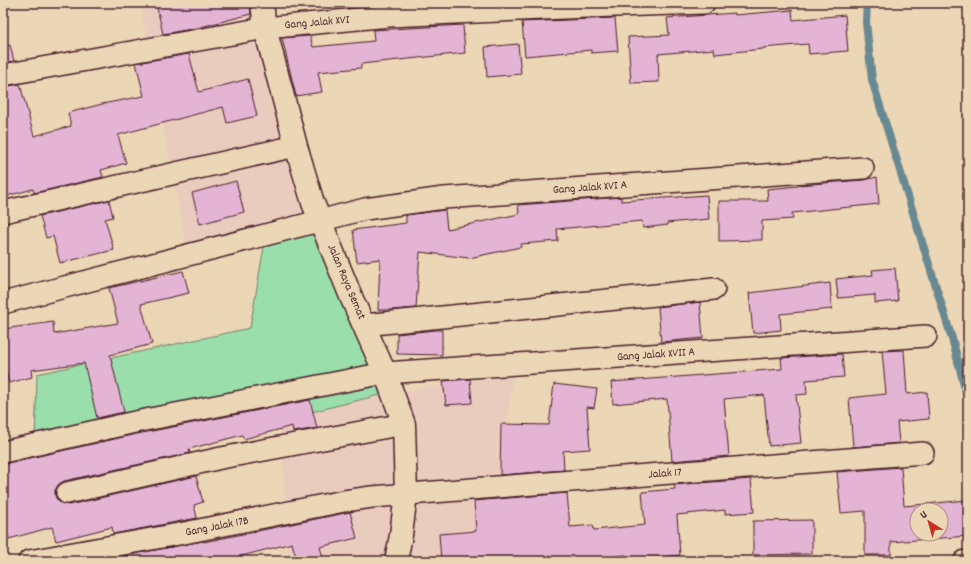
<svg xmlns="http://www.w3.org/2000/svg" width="971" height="564" viewBox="0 0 971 564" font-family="Dekko,sans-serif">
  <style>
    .built { fill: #e9ccbe }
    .green { fill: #9adfab; stroke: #727f6b }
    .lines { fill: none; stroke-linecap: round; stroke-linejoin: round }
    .stream { stroke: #698992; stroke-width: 8 }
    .building { fill: #e4b4d4; stroke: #4a1f2b; fill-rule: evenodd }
    .street-casing { stroke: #4a1f2b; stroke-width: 24 }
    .secondary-casing { stroke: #4a1f2b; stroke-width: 25 }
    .street { stroke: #ebd6b5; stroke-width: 21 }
    .secondary { stroke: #ebd6b5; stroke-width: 22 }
    .labels { text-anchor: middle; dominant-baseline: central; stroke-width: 3.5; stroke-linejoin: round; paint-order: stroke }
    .street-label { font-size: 12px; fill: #4a1f2b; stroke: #ebd6b5 }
  </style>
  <rect width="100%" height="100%" fill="#ebd6b5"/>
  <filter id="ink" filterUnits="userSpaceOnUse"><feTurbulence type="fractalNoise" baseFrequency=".025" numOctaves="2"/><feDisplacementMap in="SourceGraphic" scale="8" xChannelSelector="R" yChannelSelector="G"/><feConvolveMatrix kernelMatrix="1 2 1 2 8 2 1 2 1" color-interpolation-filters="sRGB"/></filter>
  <g filter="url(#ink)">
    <g class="built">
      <polygon points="140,3 253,3 273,112 314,219 188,253"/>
      <polygon points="513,376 488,561 289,561 280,420 391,392"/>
    </g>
    <polygon class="green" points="314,219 391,392 280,420 35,443 37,374 250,328 266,235"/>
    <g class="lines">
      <polyline class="stream" points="867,3 866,22 872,80 953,342 968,400"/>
    </g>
    <g class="building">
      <polygon points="156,3 250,3 251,14 197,28 163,34"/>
      <polygon points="792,10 793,20 845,15 848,51 809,54 808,44 763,48 763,49 715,54 714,49 658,54 659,82 631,83 628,37 669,35 667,18 735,13 735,15"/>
      <polygon points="615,18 618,51 591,53 591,50 525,56 522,22"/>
      <polygon points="463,25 465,53 361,64 361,68 318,72 322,92 296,96 282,38 310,36 313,47 374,41 373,30"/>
      <polygon points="518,44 521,74 487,77 485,47"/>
      <polygon points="10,45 14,61 3,63 3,46"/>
      <polygon points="189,54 199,92 248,79 257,116 227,123 223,107 118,135 126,163 101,170 103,177 34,193 33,189 3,197 3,87 20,84 34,136 71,126 68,113 102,104 144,96 136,63"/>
      <polygon points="877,177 879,204 792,213 793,219 762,221 762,240 719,241 719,201 768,201 767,189 798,186 798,185 864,180"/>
      <polygon points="236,181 244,212 200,224 192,193"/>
      <polygon points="707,195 709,219 667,223 668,225 643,228 642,221 557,229 558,241 521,244 521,247 469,258 420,252 416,308 390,310 378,310 380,259 357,262 353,230 406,223 406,215 445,210 447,229 519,214 518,205 621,197 621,201"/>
      <polygon points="109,200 113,217 105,219 114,250 60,263 53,236 46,238 40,216"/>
      <polygon points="895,268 898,301 875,303 875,295 838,298 836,279 873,275 872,270"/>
      <polygon points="183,271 189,293 141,304 152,344 110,355 124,412 97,418 84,363 31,370 32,377 9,383 3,361 3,329 53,322 54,334 118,323 109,288"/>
      <polygon points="830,283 832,309 780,314 781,330 753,333 749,293"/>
      <polygon points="700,302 703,338 661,342 658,307"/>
      <polygon points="436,330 442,330 442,355 397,354 397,334"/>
      <polygon points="904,350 907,394 927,392 929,419 897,422 899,443 853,447 849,398 886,394 882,351"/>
      <polygon points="842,354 844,377 806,380 807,394 796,395 801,443 769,446 764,395 724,399 729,456 672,461 667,399 613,404 611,382 782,369 781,358"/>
      <polygon points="470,379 472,403 446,405 443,381"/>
      <polygon points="554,384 597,389 594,408 587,407 590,449 563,451 564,470 500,475 501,424 549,425"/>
      <polygon points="310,400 317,428 293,432 292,426 244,439 242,435 189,449 190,453 64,481 59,484 55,490 55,496 58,501 63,504 69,505 196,476 203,502 194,505 197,518 113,534 112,527 56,541 52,527 9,539 3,516 3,464 137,434"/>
      <path d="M 901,467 L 904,506 L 968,500 L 968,536 L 891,542 L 891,555 L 865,555 L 865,511 L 841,513 L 837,472 ZM 917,510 L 941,510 L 941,534 L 917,534 Z"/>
      <polygon points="751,479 754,512 725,514 725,510 677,515 680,555 627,560 626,555 562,561 530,561 530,558 492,561 491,558 461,561 441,561 439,534 476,531 474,501 567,493 570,527 593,525 594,530 645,525 642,492 675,489 674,485"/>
      <polygon points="350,512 357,538 320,547 324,561 297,561 292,543 222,561 121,561 119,557 203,541 204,542"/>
      <polygon points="812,520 812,554 753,555 753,521"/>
    </g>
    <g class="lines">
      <g class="street-casing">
        <g id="street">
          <polyline points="3,75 265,28 389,16 587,7 704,3"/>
          <polyline points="3,212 296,146"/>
          <polyline points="3,303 365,209 444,198 863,168"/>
          <polyline points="364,325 714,289"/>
          <polyline points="3,452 135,422 385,373 926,336"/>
          <polyline points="67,493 221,458 404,424"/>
          <polyline points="29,561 179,534 344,501 372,497 923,453"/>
          <polyline points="965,561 968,561"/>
        </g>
      </g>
      <g class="secondary-casing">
        <polyline id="secondary" points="262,3 265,28 296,146 313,203 352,299 385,373 404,424 406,494 401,535 396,561"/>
      </g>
      <use href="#street" class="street"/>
      <use href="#secondary" class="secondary"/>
    </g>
  </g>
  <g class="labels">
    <g class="street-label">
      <text transform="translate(317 23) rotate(-5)">Gang Jalak XVI</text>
      <text transform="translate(590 188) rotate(-4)">Gang Jalak XVI A</text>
      <text transform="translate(346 282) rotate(67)">Jalan Raya Semat</text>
      <text transform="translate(656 355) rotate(-4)">Gang Jalak XVII A</text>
      <text transform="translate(665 474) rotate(-4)">Jalak 17</text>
      <text transform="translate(217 527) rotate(-11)">Gang Jalak 17B</text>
    </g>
  </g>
  <rect width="971" height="564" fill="none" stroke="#ebd6b5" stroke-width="16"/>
  <rect x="8" y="8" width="955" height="548" fill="none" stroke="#4a1f2b" stroke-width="1.5" filter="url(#ink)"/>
  <g transform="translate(929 522) rotate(323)"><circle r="19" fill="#ebd6b5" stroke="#ab8d7e"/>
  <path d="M0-3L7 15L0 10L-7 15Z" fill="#c8321e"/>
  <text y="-6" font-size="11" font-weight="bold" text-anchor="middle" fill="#4a1f2b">U</text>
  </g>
</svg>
